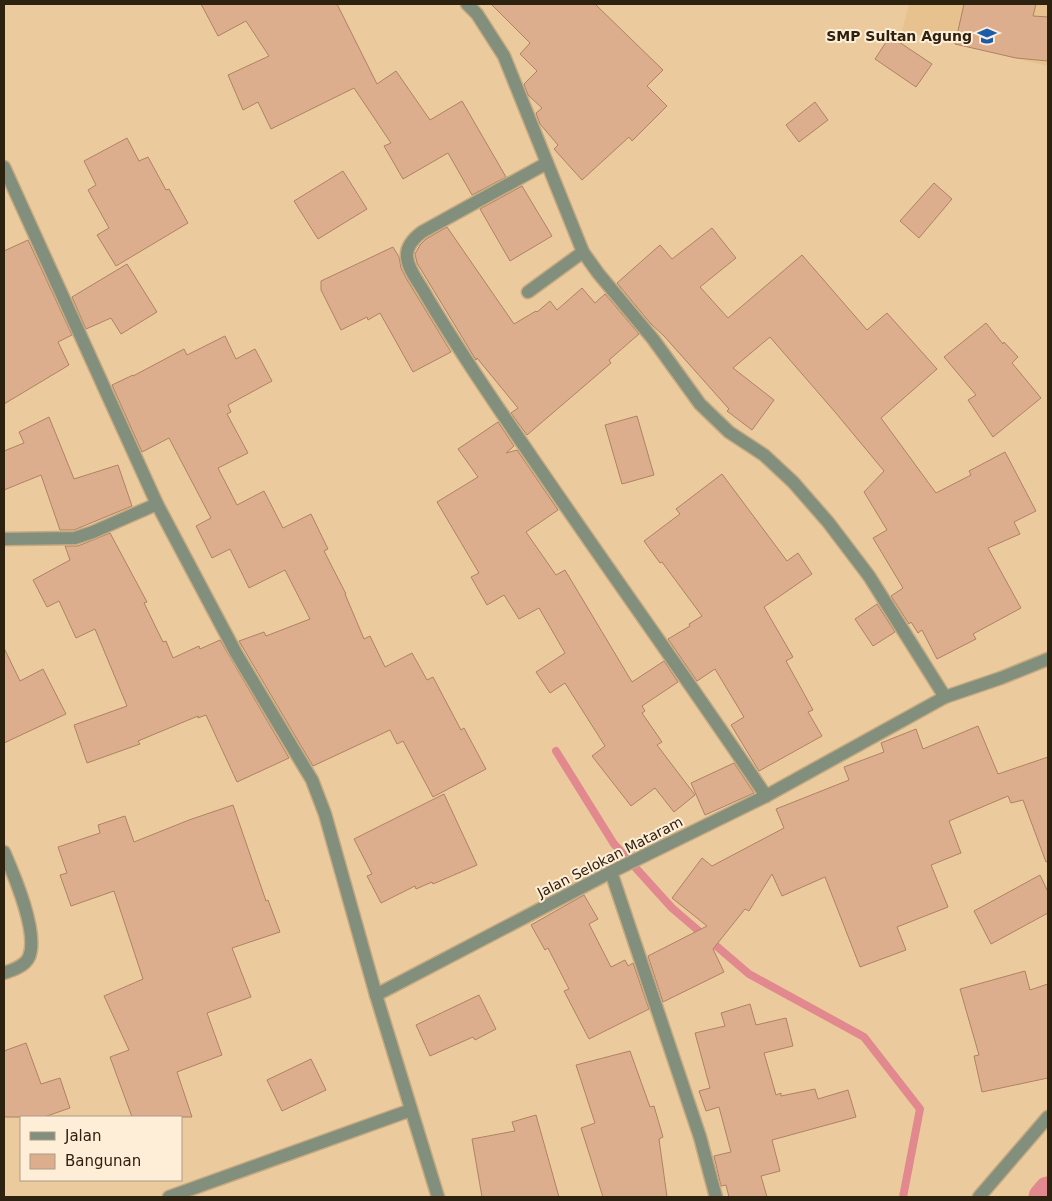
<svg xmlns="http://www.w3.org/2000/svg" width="1052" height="1201" viewBox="0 0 1052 1201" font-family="'DejaVu Sans',sans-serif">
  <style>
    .built { fill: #e7c28e }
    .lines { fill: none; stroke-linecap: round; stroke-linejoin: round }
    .stream { stroke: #e1898e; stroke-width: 8 }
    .canal { stroke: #e1898e; stroke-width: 29 }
    .building { fill: #ddae8e; stroke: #ae8263 }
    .minor-casing { stroke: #c5a981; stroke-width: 15 }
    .minor { stroke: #828f7c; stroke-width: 12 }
    .labels { text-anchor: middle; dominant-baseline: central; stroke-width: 4; stroke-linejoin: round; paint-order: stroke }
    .poi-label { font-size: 14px; font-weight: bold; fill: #2d210f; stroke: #ffeed7; text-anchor: end }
    .street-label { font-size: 14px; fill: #2d210f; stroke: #ffeed7 }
  </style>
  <rect width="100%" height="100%" fill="#ebcb9d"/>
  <polygon class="built" points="909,4 1048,4 1047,66 902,31"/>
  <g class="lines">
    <polyline class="stream" points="556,751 614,844 672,908 749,974 864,1037 920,1109 903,1197"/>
    <polyline class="canal" points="1043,1197 1048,1191"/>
  </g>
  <g class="building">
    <polygon points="201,4 337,4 377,84 396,71 430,120 462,101 506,177 472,195 448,153 403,179 384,146 391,143 354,88 271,129 258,102 243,110 228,75 269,56 246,21 218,36"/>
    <polygon points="491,4 595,4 663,70 647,86 667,106 632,141 629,137 582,180 554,149 558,145 540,124 536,113 542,108 528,95 524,84 537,71 520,54 530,43"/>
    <polygon points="964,4 1036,4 1033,16 1048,17 1048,61 1016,58 955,44"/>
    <polygon points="890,36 932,64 916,87 875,59"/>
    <polygon points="815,102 828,120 799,142 786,125"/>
    <polygon points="127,138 139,161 148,157 166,190 169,189 188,223 116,266 97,235 109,228 88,190 96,185 84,161"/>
    <polygon points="343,171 367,209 318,239 294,201"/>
    <polygon points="934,183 952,199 919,238 900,221"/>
    <polygon points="522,186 552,236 510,261 480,209"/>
    <polygon points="447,227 514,324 536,311 537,312 550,301 557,310 582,288 595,303 605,294 639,334 609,360 611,363 527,435 511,413 518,408 477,358 476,360 417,263 415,254 420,245 426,239"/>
    <polygon points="712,228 736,258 700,287 728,318 802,255 867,330 887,313 937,369 881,418 936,493 971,475 969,471 1005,452 1036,511 1014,522 1020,534 988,548 1021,608 973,634 976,639 937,659 922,630 918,633 911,622 909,624 891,596 903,588 873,538 887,530 864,492 884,471 835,412 770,337 733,368 774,400 752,430 727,411 729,409 664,336 651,324 617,283 660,245 672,259"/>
    <polygon points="28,240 72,335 58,342 69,365 4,404 4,251"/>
    <polygon points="393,247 399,257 401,268 406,278 451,352 413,372 380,313 368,320 367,317 341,330 321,290 321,281"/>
    <polygon points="127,264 157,312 121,334 111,318 86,329 72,297"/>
    <polygon points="986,323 1003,344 1004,342 1018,357 1012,363 1041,398 993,437 968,400 976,395 944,357"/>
    <polygon points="225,336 236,359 255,349 272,381 228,405 231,412 227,414 248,453 218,468 237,505 264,491 283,528 311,514 328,549 324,551 346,594 345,594 364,639 370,636 385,667 412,653 427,680 433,677 461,730 464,728 486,769 433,797 403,741 397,744 390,730 313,766 239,641 264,632 266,636 310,619 285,570 249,588 230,549 212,558 196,526 211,518 169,438 142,452 112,385 133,375 133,376 184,349 187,355"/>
    <polygon points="637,416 654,475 622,484 605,425"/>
    <polygon points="49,417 74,479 118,465 132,506 74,530 60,530 41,475 4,490 4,451 24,443 19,432"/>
    <polygon points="498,422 514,446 506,453 517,450 558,510 526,532 556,575 565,570 632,682 664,661 678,682 642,706 645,711 642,713 662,742 657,745 695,795 674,812 655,788 631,806 592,756 605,746 565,683 550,693 536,672 565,653 539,608 519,619 504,595 487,605 471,577 479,573 437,502 478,477 458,449"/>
    <polygon points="722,474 787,561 798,553 812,574 764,607 793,657 786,661 813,710 808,712 822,736 759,771 731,725 744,717 715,669 697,681 668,639 690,626 689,624 702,616 662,562 660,563 644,541 680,514 676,509"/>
    <polygon points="110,533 147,602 144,603 163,642 166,641 173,658 199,646 200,649 220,640 289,758 237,782 206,715 198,718 198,716 138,741 140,744 87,763 74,725 127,706 95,629 76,638 59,601 47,607 33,580 70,560 65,546 78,546"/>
    <polygon points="877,604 895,632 873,646 855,619"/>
    <polygon points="4,648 20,681 43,669 66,714 4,743"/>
    <polygon points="978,726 998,774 1048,757 1048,861 1046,862 1023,800 1011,803 1008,796 949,821 961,853 931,865 948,907 897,927 906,950 860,967 825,877 782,896 772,874 749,911 745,909 713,949 724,972 663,1002 648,956 707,926 672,898 702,858 712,866 784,828 776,809 849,780 844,767 884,752 881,743 916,729 923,749"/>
    <polygon points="734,763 754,793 705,815 691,783"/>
    <polygon points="444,794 477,865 433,884 432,882 416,889 415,886 381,903 367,876 372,874 354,839"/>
    <polygon points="233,805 266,901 268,900 280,932 232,948 251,997 207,1013 222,1055 177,1072 192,1117 132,1117 110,1057 129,1050 104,996 143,979 114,891 71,906 60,875 67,873 58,847 100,833 98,825 125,816 134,842 189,820"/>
    <polygon points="1040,875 1048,892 1048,913 991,944 974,911"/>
    <polygon points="584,895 598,919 589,924 611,967 625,960 628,966 633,963 649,1009 589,1039 564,991 569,989 548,948 545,950 531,925"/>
    <polygon points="1025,971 1030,990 1048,984 1048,1078 982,1092 974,1056 979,1055 960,989"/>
    <polygon points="479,995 496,1029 475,1040 473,1037 430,1056 416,1025"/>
    <polygon points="750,1004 756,1025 786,1018 793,1046 764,1053 776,1095 781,1093 781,1096 815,1089 818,1099 848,1090 856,1117 772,1140 780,1171 761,1176 767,1197 729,1197 726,1185 721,1186 714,1156 731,1152 719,1107 706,1111 699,1091 710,1088 695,1033 725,1026 721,1013"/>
    <polygon points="26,1043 41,1084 60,1078 70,1108 44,1117 4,1117 4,1051"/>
    <polygon points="630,1051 650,1107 654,1106 663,1137 659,1139 667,1197 603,1197 581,1128 595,1123 576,1065"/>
    <polygon points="311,1059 326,1090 282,1111 267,1080"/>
    <polygon points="536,1115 559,1197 482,1197 472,1139 515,1131 512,1122"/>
  </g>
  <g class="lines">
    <g class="minor-casing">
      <g id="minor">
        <polyline points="467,4 477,14 504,56 583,252 598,273 653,339 700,404 729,432 764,455 793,482 828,522 869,576 945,697"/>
        <path d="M 547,163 L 422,232 C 414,238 406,246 407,257 C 408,269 417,280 423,290 C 439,318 456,344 473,370 C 568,514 670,653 766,796"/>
        <polyline points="4,167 157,504 236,653 312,780 325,814 376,995"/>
        <polyline points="528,292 583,252"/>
        <polyline points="4,539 75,538 93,532 157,504"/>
        <path d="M 4,852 C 14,875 39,933 29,957 C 25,966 13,970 4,973"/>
        <polyline points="611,872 700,1137 716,1197"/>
        <polyline points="169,1197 411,1110"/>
        <polyline points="438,1197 376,995 611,872 766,796 945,697 1001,678 1048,659"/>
        <polyline points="979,1197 1048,1117"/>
      </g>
    </g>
    <use href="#minor" class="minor"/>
  </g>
  <defs>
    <g id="school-bare" transform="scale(1.5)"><path d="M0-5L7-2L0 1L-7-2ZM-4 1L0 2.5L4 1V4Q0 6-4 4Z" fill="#1a5bac" stroke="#ffeed7" stroke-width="2.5" paint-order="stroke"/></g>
  </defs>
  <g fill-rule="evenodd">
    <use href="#school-bare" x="987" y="36"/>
  </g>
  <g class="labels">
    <g class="poi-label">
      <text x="972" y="36">SMP Sultan Agung</text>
    </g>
    <g class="street-label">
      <text transform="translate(610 857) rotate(-27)">Jalan Selokan Mataram</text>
    </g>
  </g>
  <rect width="1052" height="1201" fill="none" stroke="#2d210f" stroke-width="10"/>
  <rect x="20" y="1116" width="162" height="65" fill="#ffeed7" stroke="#ab9c87"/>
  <rect x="30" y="1132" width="25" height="8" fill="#828f7c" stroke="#ab9c87"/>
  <text x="65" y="1141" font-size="15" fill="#2d210f">Jalan</text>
  <rect x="30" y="1154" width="25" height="15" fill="#ddae8e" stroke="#ab9c87"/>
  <text x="65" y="1166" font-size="15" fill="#2d210f">Bangunan</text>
</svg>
